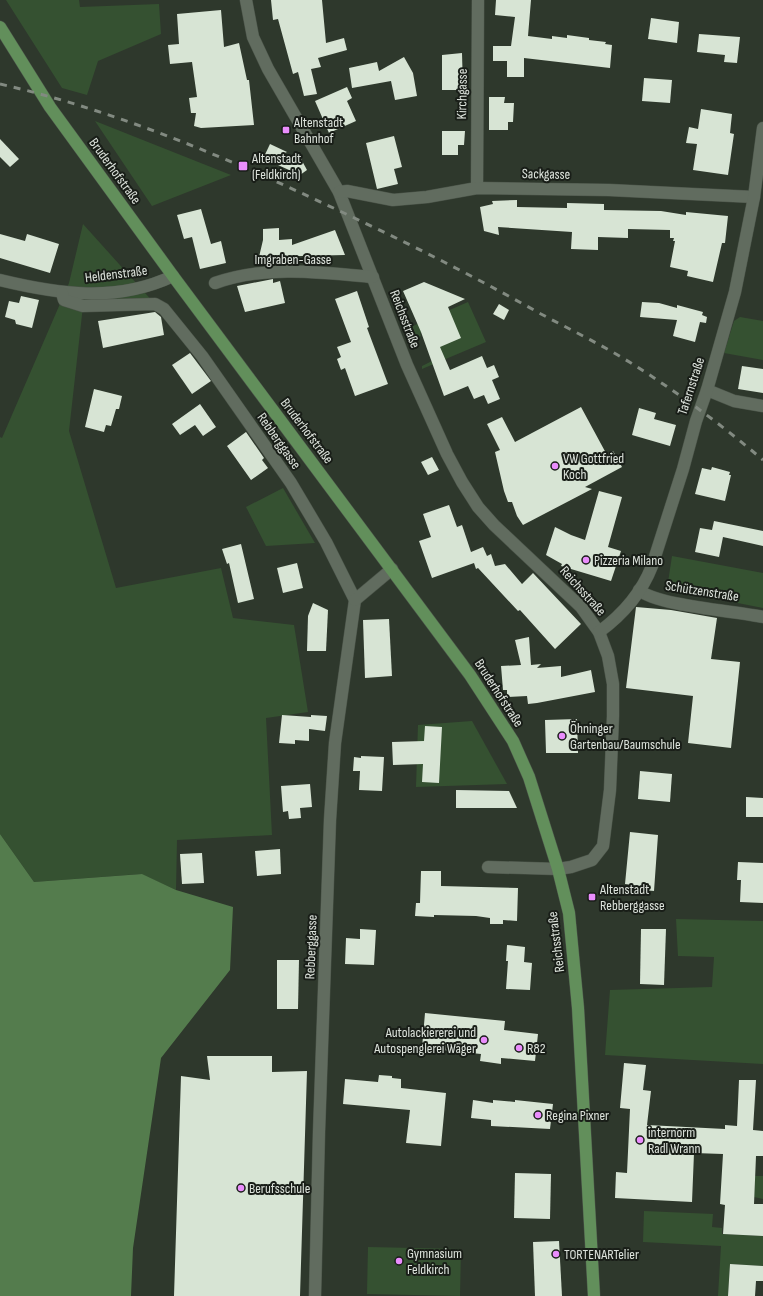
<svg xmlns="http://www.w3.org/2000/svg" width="763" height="1296" viewBox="0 0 763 1296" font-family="'Sofia Sans Condensed',sans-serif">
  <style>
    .green { fill: #355131 }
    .forest { fill: #547c4d }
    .building { fill: #d7e4d4 }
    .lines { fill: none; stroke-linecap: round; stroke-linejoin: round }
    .minor-casing { stroke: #4a5348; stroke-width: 13 }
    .primary-casing { stroke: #4a5348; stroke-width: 13 }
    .minor { stroke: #616c5f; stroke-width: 12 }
    .primary { stroke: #628f5b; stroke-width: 12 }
    .rail { stroke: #828a81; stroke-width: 3; stroke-dasharray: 7 7; stroke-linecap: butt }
    .poi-dot { fill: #ea8dfc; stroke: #191e18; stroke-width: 1.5 }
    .labels { text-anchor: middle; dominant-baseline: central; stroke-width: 4; stroke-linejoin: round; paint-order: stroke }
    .street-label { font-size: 14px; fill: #dde3dc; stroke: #191e18 }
    .poi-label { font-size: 14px; fill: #dde3dc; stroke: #191e18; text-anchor: start }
  </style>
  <rect width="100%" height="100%" fill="#2e382c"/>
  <g class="green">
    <polygon points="6,0 79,0 80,7 159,4 161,34 98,61 87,95 62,88"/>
    <polygon points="95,121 231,175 152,206"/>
    <polygon points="83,224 155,304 83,306 69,431 116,588 221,568 233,618 294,625 308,712 266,718 272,835 177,840 176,890 141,874 34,882 0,834 0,437 2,438 69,283"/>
    <polygon points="468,302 486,342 422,369 422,366 432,361 453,319 420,333 421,336 411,341 406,329"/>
    <polygon points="740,317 763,321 763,360 724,353 734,321"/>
    <polygon points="283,488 315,543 266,546 246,507"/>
    <polygon points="672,556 763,573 763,608 667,589"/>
    <polygon points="472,721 507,784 416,787 418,725"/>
    <polygon points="676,919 763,921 763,1064 605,1055 610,990 712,987 714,957 678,956"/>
    <polygon points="755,1176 763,1176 763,1199 754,1197"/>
    <polygon points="644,1211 713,1214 712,1227 722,1228 722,1234 763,1236 763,1266 730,1264 728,1296 718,1296 721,1246 643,1242"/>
    <polygon points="368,1247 461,1249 460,1296 367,1294"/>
  </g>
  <polygon class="forest" points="0,834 34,882 142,874 176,890 233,907 230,970 161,1058 133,1248 131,1296 0,1296"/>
  <g class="building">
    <polygon points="271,0 322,0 326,43 344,38 347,50 318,58 321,67 311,69 317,94 304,96 298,72 293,74 278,19 273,20"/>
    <polygon points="496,0 531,0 528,36 552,39 552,36 567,38 567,35 589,38 589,40 606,42 605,44 612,45 610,68 524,58 524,77 507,77 507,61 493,61 493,46 511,46 515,17 495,15"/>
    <polygon points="221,10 224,47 239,43 247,80 249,80 254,125 201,128 194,126 196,113 191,113 189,98 197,97 192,62 170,64 168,45 179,44 177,14"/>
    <polygon points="651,18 679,22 677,43 648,39"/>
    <polygon points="699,34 740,37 737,63 724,62 725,55 697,52"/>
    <polygon points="462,53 463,90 442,90 442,55"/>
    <polygon points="404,57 413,73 417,96 395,100 391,81 352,88 349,68 377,62 379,71"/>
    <polygon points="644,78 672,80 670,103 642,101"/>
    <polygon points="347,87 352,98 347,101 356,121 329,133 315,101"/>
    <polygon points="489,97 505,97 504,103 514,103 513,122 508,122 508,130 489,130"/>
    <polygon points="701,109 732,114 730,133 734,134 728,175 693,170 697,144 686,143 689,127 698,129"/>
    <polygon points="442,131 465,131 464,145 458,145 458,155 442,155"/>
    <polygon points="394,136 402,167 394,169 398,184 377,189 366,143"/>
    <polygon points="0,139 19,159 10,167 0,157"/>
    <polygon points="270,144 287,152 261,163"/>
    <polygon points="301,159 307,170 300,175 278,165"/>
    <polygon points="517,200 517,207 567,208 567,203 604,204 604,210 661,211 686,215 686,212 728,216 725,243 722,243 713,282 687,276 688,271 670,267 675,241 673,241 674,238 670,238 670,230 628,229 628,238 598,237 598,250 571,249 572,232 498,227 499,235 484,231 480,207 493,204 492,201"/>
    <polygon points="201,209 211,244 221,241 226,263 200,269 192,237 184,239 177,215"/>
    <polygon points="279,228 279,240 292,239 292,245 335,230 345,255 259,257 263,240 263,229"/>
    <polygon points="0,234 25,241 27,234 59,244 50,273 0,258"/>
    <polygon points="273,279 273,283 280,281 285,303 245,312 237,286"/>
    <polygon points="424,282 465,299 448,307 461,338 440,347 450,370 482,356 487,368 494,365 499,377 492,380 500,399 488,404 484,395 474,399 468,386 444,396 421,332 403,291"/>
    <polygon points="357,291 369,327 367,328 388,384 355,396 345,368 341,370 337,359 341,357 337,347 351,342 335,299"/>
    <polygon points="21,296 39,300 32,328 16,324 15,320 5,317 9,301 19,303"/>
    <polygon points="642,302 659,303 677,308 677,305 703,312 702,315 707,317 706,323 700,322 695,342 673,336 677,320 640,317"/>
    <polygon points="499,304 509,310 504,320 493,314"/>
    <polygon points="155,312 161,317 164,335 103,348 98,321"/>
    <polygon points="190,353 211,381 192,394 172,365"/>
    <polygon points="742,366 763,369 763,393 738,389"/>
    <polygon points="94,389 122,396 119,409 116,409 111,426 106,425 104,432 85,427"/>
    <polygon points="200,404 216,427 203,436 195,425 180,435 172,424"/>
    <polygon points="581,407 607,455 613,451 622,467 585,487 592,489 523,525 517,516 512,502 508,502 504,491 495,452 500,450 487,424 502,417 515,442"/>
    <polygon points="639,408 656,413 654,419 676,425 670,446 632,435"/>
    <polygon points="246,432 264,458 262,460 268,468 251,480 227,446"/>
    <polygon points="432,457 439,470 428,475 421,462"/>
    <polygon points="712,467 730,472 729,475 731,475 725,501 695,494 702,468 711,470"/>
    <polygon points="599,491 622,497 608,547 621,551 611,581 561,566 562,564 546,555 555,527 571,535 585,540"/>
    <polygon points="449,505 457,527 462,525 471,552 483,547 487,556 491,554 495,566 505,564 522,584 533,573 581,624 555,649 520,610 518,611 478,568 476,569 474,563 432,578 419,541 431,537 423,514"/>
    <polygon points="714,521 763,531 763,546 723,537 719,557 695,552 700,528 712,530"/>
    <polygon points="241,544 254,599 238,603 229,563 227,564 222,549"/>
    <polygon points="297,563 303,588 283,593 277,568"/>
    <polygon points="313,603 328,610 326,651 307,651 308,616"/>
    <polygon points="636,607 671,610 717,618 711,659 740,662 731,748 688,743 693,696 626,688"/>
    <polygon points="389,619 392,676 365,678 363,620"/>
    <polygon points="529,637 531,665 541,664 537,668 561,666 561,677 591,670 595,692 537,703 528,704 527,696 507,697 507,690 503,690 501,666 521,665 515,640"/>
    <polygon points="282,715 311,717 311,715 327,716 325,731 309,729 309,741 295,740 295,744 279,743"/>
    <polygon points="577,719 578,753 546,753 545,720"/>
    <polygon points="425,726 442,727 439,783 422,782 423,764 393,765 392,742 424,741"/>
    <polygon points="361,756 384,757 382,791 359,790 360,771 353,771 354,757 361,758"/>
    <polygon points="640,771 672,774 670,802 638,799"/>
    <polygon points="310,784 312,807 300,808 301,818 289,819 288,811 283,812 281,786"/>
    <polygon points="456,790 509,791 517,808 456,808"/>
    <polygon points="746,797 763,798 763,817 746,817"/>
    <polygon points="630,832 658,835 654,891 633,889 633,885 625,884"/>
    <polygon points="280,849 281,874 257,876 255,851"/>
    <polygon points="202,853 204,883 182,884 180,854"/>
    <polygon points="738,862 763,863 763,903 740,902 741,880 737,880"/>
    <polygon points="421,871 441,871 441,886 518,888 517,921 503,920 503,924 490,924 490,918 476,916 434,915 434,917 415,916 416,903 420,903"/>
    <polygon points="360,929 376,930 374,965 345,964 346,938 360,939"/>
    <polygon points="641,929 666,929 664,985 640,984"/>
    <polygon points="507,945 525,947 524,962 532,963 530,990 506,989 508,961 506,961"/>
    <polygon points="277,960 299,960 298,1009 277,1009"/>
    <polygon points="425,1013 505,1021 504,1030 538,1034 535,1061 501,1058 501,1064 480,1061 481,1054 422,1048"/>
    <polygon points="207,1056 272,1056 272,1072 307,1071 300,1296 174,1296 181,1076 210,1080"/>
    <polygon points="624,1063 646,1065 643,1090 651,1091 647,1125 725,1129 725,1125 737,1126 739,1080 756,1080 753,1130 763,1131 763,1156 756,1156 754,1204 763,1204 763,1236 723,1234 725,1205 720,1204 723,1154 694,1153 692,1202 615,1198 616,1172 627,1173 630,1109 620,1108"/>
    <polygon points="379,1075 392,1076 392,1078 401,1079 401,1088 446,1093 441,1146 406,1143 410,1110 343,1104 345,1079 378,1082"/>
    <polygon points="473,1100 493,1103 493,1100 515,1102 515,1100 553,1104 550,1129 491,1126 491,1120 471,1118"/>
    <polygon points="515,1173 551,1174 550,1219 514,1218"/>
    <polygon points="559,1241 562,1296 535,1296 533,1242"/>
    <polygon points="730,1264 763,1266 763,1281 756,1281 755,1296 728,1296"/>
  </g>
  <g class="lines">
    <g class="minor-casing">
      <g id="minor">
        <polyline points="246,0 253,37 268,69 339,192 407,365 447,454 462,482 478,507 494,525 581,607 599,632 608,656 613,684 613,716 610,790 603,846 592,860 571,867 558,869 488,867"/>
        <polyline points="477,188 478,0"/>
        <polyline points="339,192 347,191 393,200 427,197 477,188 609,190 754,197"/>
        <path d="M 0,280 C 58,294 116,303 173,276"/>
        <path d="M 215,283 C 266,265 320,272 373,277"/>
        <polyline points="62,293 64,300 83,306 155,304 164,309 202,356 291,483 326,542 355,600 335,743 330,820 319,1132 315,1296"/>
        <polyline points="707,390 734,401 763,406"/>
        <path d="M 639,590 C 658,606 735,611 763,617"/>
        <polyline points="355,600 392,569"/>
        <path d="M 599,632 C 622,615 642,592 652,566 L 683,469 L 696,421 L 707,390 L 735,292 L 754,197 L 763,128"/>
      </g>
    </g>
    <g class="primary-casing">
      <polyline id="primary" points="0,27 50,107 173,276 470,675 513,741 529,777 558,869 569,913 578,1008 594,1296"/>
    </g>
    <use href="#minor" class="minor"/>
    <use href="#primary" class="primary"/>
    <path class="rail" d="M 0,84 C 139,116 268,176 396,238 C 445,262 493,287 541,314 C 571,330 602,345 631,363 C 677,392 722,425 763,460"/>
  </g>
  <g class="poi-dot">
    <rect x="282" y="126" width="8" height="8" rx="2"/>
    <rect x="238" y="161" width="10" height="10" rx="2"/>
    <circle cx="555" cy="466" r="4"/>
    <circle cx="586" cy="560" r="4"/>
    <circle cx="562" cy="736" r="4"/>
    <rect x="588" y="893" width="8" height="8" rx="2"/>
    <circle cx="484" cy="1040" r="4"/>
    <circle cx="519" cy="1048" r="4"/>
    <circle cx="538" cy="1115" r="4"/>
    <circle cx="640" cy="1140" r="4"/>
    <circle cx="241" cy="1188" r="4"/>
    <circle cx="556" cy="1254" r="4"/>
    <circle cx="399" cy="1261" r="4"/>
  </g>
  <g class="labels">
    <g class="street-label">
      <text transform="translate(462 94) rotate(-89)">Kirchgasse</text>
      <text transform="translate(115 171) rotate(54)">Bruderhofstraße</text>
      <text transform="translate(546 174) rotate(1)">Sackgasse</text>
      <text x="293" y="259">Imgraben-Gasse</text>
      <text transform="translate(116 274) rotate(-7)">Heldenstraße</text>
      <text transform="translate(405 319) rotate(69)">Reichsstraße</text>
      <text transform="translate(691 386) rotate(-72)">Tafernstraße</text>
      <text transform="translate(307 431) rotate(53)">Bruderhofstraße</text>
      <text transform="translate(279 441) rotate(55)">Rebberggasse</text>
      <text transform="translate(583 591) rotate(48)">Reichsstraße</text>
      <text transform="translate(702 591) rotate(9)">Schützenstraße</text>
      <text transform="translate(499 693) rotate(57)">Bruderhofstraße</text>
      <text transform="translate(556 942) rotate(-97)">Reichsstraße</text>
      <text transform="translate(311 947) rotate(-88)">Rebberggasse</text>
    </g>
    <g class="poi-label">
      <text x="294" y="122">Altenstadt<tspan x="294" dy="16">Bahnhof</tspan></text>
      <text x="252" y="158">Altenstadt<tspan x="252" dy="16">(Feldkirch)</tspan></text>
      <text x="563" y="458">VW Gottfried<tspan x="563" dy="16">Koch</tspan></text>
      <text x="594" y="560">Pizzeria Milano</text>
      <text x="570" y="728">Öhninger<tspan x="570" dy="16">Gartenbau/Baumschule</tspan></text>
      <text x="600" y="889">Altenstadt<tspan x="600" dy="16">Rebberggasse</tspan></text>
      <text x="476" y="1032" text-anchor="end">Autolackiererei und<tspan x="476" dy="16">Autospenglerei Wäger</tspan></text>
      <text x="527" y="1048">R82</text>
      <text x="546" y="1115">Regina Pixner</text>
      <text x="648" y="1132">internorm<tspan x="648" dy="16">Radl Wrann</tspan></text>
      <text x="249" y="1188">Berufsschule</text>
      <text x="407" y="1253">Gymnasium<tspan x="407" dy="16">Feldkirch</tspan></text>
      <text x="564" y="1254">TORTENARTelier</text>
    </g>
  </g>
</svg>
